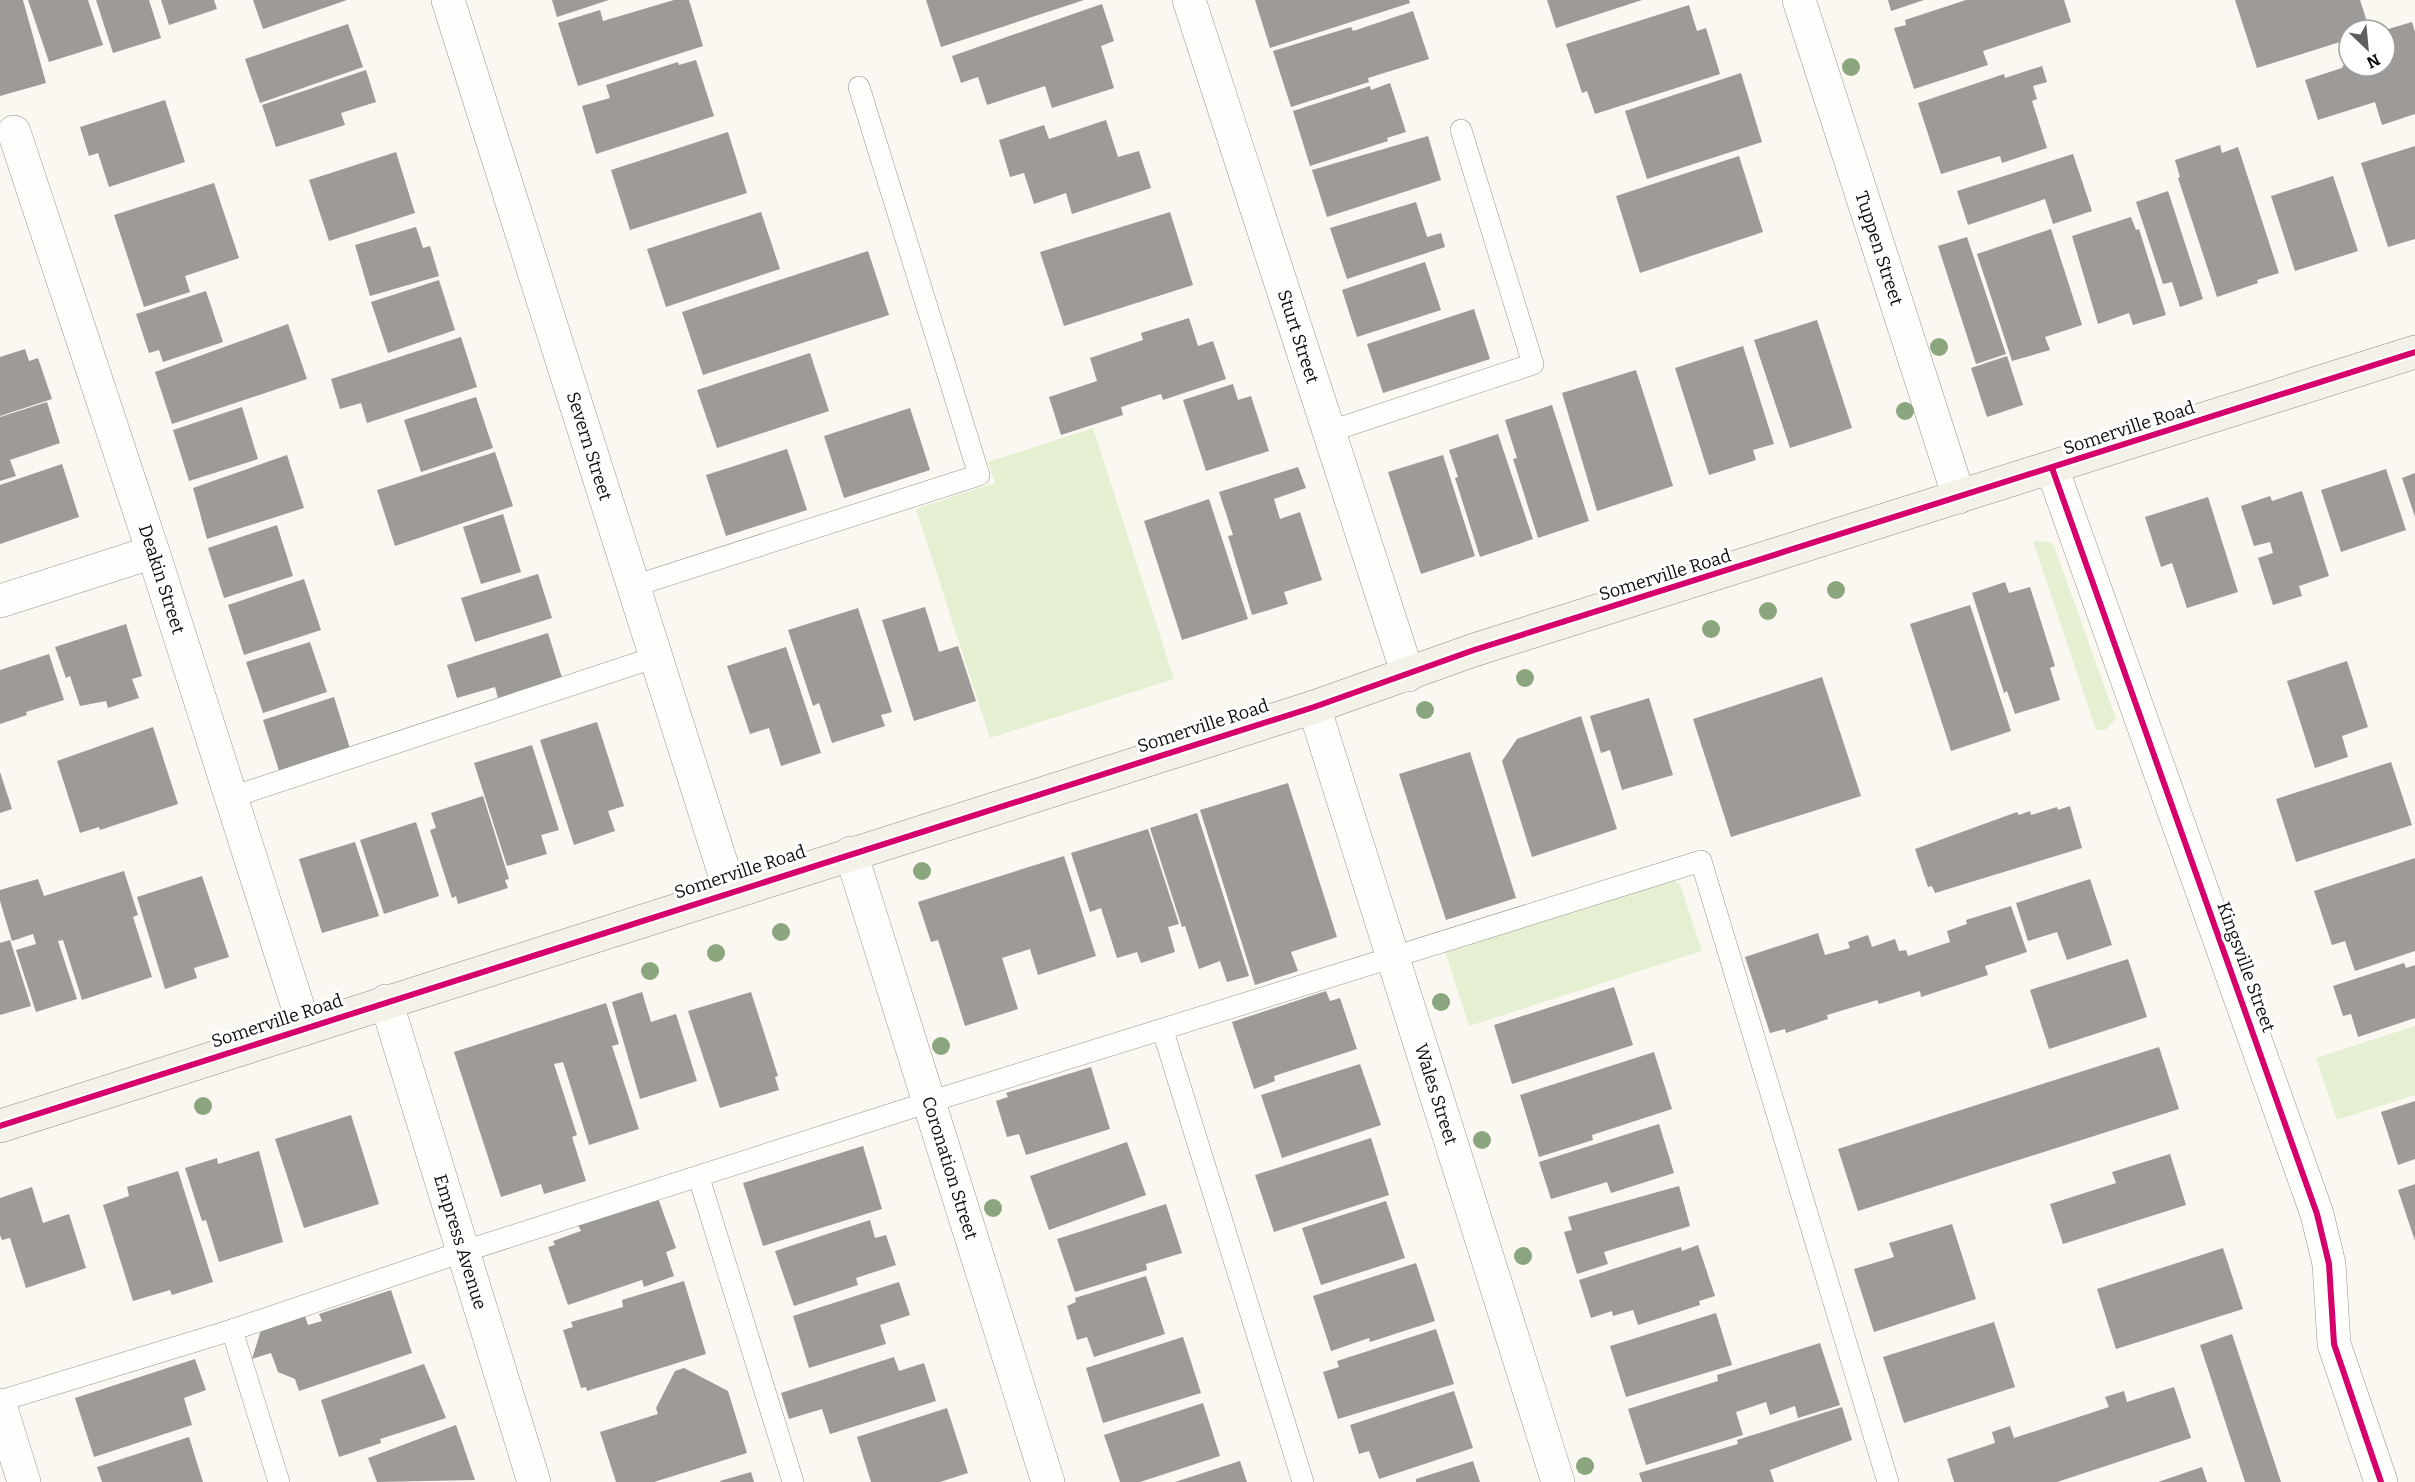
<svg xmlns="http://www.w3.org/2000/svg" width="2415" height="1482" viewBox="0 0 2415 1482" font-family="Bitter,serif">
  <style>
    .green { fill: #e5efd2 }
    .building { fill: #9d9a97 }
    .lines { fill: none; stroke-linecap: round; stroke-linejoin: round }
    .service-casing { stroke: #949390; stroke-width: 22 }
    .minor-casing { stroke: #949390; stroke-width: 34 }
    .secondary-casing { stroke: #8a8986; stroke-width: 34 }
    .service { stroke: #fefefd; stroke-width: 21 }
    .minor { stroke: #fefefd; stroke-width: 33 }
    .secondary { stroke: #f4f2e8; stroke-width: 33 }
    .cycleway-casing { stroke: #fff; stroke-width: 10 }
    .cycleway { stroke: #d6006c; stroke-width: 6 }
    .tree { fill: #8ba57e }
    .labels { text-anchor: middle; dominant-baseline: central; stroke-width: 6; stroke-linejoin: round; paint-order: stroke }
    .street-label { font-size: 18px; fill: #0d0d0d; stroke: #fff }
  </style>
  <rect width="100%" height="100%" fill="#faf8f1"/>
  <g class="green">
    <polygon points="1093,428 1174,679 990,738 916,509 995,483 988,462"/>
    <polygon points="2033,541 2050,542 2054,546 2116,719 2105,730 2096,730"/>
    <polygon points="1664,877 1680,884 1702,951 1469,1026 1444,948"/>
    <polygon points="2415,1026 2415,1095 2337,1120 2316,1058"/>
  </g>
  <g class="building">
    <polygon points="0,0 23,0 46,83 0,96"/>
    <polygon points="28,0 88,0 103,45 49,62"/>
    <polygon points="96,0 149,0 161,38 113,53"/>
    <polygon points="161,0 214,0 217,9 169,25"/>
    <polygon points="253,0 347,0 263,29"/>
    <polygon points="552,0 609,0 557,17"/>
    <polygon points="674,0 689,0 703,46 578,86 558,23 600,10 603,21"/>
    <polygon points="926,0 1084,0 941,47"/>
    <polygon points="1255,0 1409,0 1410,3 1270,48"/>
    <polygon points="1547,0 1642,0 1556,28"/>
    <polygon points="1888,0 1924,0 1891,11"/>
    <polygon points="1966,0 2064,0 2071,22 1983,51 1988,65 1914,89 1894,28 1906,25 1905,20"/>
    <polygon points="2235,0 2360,0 2369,28 2349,30 2349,66 2385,66 2385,30 2412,22 2415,32 2415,114 2382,125 2375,102 2318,120 2305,80 2342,68 2346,60 2340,42 2257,68"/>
    <polygon points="1102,4 1114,41 1101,46 1114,88 1052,108 1045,86 987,105 978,77 961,83 952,56"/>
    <polygon points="1689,5 1697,31 1706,28 1720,74 1595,114 1587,91 1582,93 1566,44"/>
    <polygon points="1413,11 1429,59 1368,78 1369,82 1291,107 1273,51 1351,27 1353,31"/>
    <polygon points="348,24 363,67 260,103 245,59"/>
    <polygon points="696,60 714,116 596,154 582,106 610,98 606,85 678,62 679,65"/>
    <polygon points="2042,66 2047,82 2033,86 2037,99 2032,101 2047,148 2002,163 2000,156 1941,174 1918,103 2004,74 2005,78"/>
    <polygon points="366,70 376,102 341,113 345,125 276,147 262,105"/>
    <polygon points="1741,73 1762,142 1647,179 1625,111"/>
    <polygon points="1390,83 1406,132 1387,138 1388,141 1310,166 1293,111 1370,86 1371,90"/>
    <polygon points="165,100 185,162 109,187 98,153 89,156 80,127"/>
    <polygon points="1106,120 1118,157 1139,151 1151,188 1072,214 1066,193 1034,204 1024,173 1010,177 999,140 1044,125 1049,139"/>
    <polygon points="728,132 747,193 630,230 611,170"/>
    <polygon points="1428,136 1441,180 1327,217 1312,170"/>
    <polygon points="2220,145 2222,153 2238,147 2279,273 2257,280 2258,283 2217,297 2178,178 2180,177 2175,160"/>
    <polygon points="2415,146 2415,239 2388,247 2361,163"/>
    <polygon points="396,152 415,213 329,241 309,180"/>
    <polygon points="2073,154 2092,211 2053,224 2045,199 1968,225 1957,191"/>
    <polygon points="1739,156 1763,232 1640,273 1616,196"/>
    <polygon points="2333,176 2358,251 2295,271 2271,196"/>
    <polygon points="214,183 239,258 185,276 190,292 144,307 114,215"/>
    <polygon points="2168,191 2203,299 2180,307 2172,282 2163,284 2136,202"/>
    <polygon points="1416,202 1427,237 1441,233 1445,247 1347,279 1330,228"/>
    <polygon points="761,212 780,269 666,307 647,249"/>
    <polygon points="1170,212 1193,285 1064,326 1040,252"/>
    <polygon points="2131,217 2136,230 2139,229 2166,315 2133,325 2129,313 2098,324 2072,236"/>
    <polygon points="416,227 423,248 430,246 439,276 370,296 355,245"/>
    <polygon points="2051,229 2082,325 2045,337 2050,350 2012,361 1977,254"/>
    <polygon points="1967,237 2006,354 1976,364 1938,246"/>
    <polygon points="868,251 889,315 703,375 682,312"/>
    <polygon points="1425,262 1441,310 1357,337 1342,290"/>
    <polygon points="439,280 455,330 388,353 371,302"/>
    <polygon points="206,291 223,342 163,362 159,350 149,353 136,314"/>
    <polygon points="1474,309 1490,359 1383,393 1367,344"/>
    <polygon points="1189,318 1198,346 1213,341 1226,379 1163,400 1161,394 1121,407 1123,415 1061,435 1049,397 1097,381 1090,358 1143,340 1141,333"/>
    <polygon points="1817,320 1852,428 1790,448 1754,340"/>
    <polygon points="288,324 307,379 172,424 155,372"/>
    <polygon points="461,337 477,387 367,423 361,403 340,409 331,379"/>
    <polygon points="1743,346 1774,444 1753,450 1756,460 1709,475 1675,368"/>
    <polygon points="25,349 29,361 38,358 52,399 0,416 0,357"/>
    <polygon points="810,353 829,411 717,448 697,390"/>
    <polygon points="2007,356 2023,405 1987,417 1971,368"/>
    <polygon points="1636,370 1673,486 1597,511 1562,393"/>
    <polygon points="1233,384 1238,400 1251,396 1269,451 1206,471 1183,400"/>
    <polygon points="476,397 493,448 421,472 404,420"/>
    <polygon points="47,402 60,443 10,460 16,476 0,481 0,417"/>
    <polygon points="1552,405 1589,521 1538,538 1513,459 1517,458 1505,420"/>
    <polygon points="242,407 258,459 189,481 173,430"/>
    <polygon points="910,408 930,470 844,498 824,436"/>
    <polygon points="1498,434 1533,539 1480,557 1455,478 1458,477 1449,450"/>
    <polygon points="787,449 807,510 726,536 706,475"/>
    <polygon points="495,452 513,506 395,546 377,490"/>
    <polygon points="287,455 304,508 207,539 193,488"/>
    <polygon points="1443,455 1475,556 1421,574 1388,472"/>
    <polygon points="62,464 79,517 0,544 0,485"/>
    <polygon points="1298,467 1306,488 1274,499 1280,519 1300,512 1322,580 1284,592 1288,604 1252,615 1228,536 1233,535 1219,492"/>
    <polygon points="2386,469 2406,530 2341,552 2321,490"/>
    <polygon points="2415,473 2415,517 2402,478"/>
    <polygon points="2302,491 2329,576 2299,586 2302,596 2273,605 2258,558 2273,553 2270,542 2254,546 2241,506 2270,496 2272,501"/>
    <polygon points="2208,497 2238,592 2187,608 2172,563 2161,567 2145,517"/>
    <polygon points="1209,499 1248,619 1182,640 1144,521"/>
    <polygon points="503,514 521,572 481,584 463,527"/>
    <polygon points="277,525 293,576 224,598 208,548"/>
    <polygon points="538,574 552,618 475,642 461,598"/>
    <polygon points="304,579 321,630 244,655 228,605"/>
    <polygon points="2005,582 2009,593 2030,587 2055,666 2050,668 2060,700 2015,714 2007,691 2004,693 1972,593"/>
    <polygon points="1970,605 2011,731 1951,751 1910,624"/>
    <polygon points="925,607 939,652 958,646 976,701 914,721 882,620"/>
    <polygon points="858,608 892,712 881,715 885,726 832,743 819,703 813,706 788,630"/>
    <polygon points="126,624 142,676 132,679 139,698 108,708 106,701 80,706 70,676 66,678 55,647"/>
    <polygon points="548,633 563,681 499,702 495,687 457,698 447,665"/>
    <polygon points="310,642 327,692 263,713 246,662"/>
    <polygon points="786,647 821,753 781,766 769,728 750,734 727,666"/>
    <polygon points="49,654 64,700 26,712 27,715 0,724 0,670"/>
    <polygon points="2347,661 2368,727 2342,736 2348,757 2315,768 2287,681"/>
    <polygon points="1822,677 1861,796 1731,837 1693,719"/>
    <polygon points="334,697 351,752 280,774 263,720"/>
    <polygon points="1649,698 1673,775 1622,790 1610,750 1601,753 1590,716"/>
    <polygon points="1581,716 1617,829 1532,857 1502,761 1517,739"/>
    <polygon points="597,722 624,806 608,811 615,831 574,845 540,740"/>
    <polygon points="153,727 178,804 100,830 99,827 80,833 57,761"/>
    <polygon points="532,745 559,830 541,835 547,854 507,866 474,763"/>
    <polygon points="1470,752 1516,898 1446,920 1399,774"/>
    <polygon points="2391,762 2412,825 2296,862 2276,799"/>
    <polygon points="0,772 12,809 0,813"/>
    <polygon points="1288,783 1337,937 1291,952 1298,971 1255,985 1200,810"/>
    <polygon points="483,796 509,879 505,880 508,888 458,904 456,896 452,898 430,830 436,828 431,813"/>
    <polygon points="2070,806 2082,848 1935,893 1932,886 1928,887 1915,849 2017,812 2019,815 2030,811 2031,815 2057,807 2058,810"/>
    <polygon points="1197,813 1249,976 1227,982 1220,961 1199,969 1185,926 1182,927 1150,828"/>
    <polygon points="416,822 439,896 384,914 360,840"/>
    <polygon points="1148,829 1179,924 1168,927 1175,952 1141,963 1137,952 1117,958 1101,908 1090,912 1071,853"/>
    <polygon points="355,842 379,916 322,933 299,859"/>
    <polygon points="1064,856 1096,956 1038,975 1030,949 1002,958 1018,1009 965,1026 938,940 931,942 918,902"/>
    <polygon points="2415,858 2415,951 2355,971 2345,941 2332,945 2314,891"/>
    <polygon points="124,871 138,915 133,917 152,977 82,1000 63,940 58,941 77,999 36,1012 16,950 36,944 33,934 12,941 0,901 0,890 38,879 44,896"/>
    <polygon points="202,876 229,957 194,968 197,978 165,989 137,897"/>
    <polygon points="2090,879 2112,945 2067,960 2057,932 2028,941 2016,903"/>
    <polygon points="2011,906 2027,952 1985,966 1988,975 1921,997 1920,991 1879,1004 1877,1000 1827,1015 1828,1019 1786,1033 1785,1029 1770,1033 1745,957 1818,933 1825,955 1850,948 1848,942 1868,935 1872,947 1895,939 1899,951 1906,950 1908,956 1950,942 1947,931 1967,924 1966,920"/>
    <polygon points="10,940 31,1006 0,1015 0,943"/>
    <polygon points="2128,959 2147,1017 2049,1049 2030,990"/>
    <polygon points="2404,963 2406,968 2415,965 2415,1018 2358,1037 2351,1014 2343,1016 2333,986"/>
    <polygon points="1614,987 1633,1045 1512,1084 1494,1025"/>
    <polygon points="1326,991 1330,1001 1340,998 1357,1049 1274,1076 1275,1081 1254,1089 1232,1022"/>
    <polygon points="642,992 651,1022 676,1014 697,1081 640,1099 612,1002"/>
    <polygon points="751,992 778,1076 775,1077 779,1090 720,1108 688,1011"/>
    <polygon points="606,1003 619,1044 612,1046 639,1129 589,1145 563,1062 554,1064 577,1135 572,1137 586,1181 544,1194 541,1184 501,1197 454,1052"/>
    <polygon points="2159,1047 2179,1109 1858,1211 1838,1149"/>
    <polygon points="1654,1052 1672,1109 1592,1135 1593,1140 1539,1157 1520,1095"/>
    <polygon points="1360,1064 1381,1125 1282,1158 1261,1095"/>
    <polygon points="1091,1067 1110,1129 1026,1155 1019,1134 1007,1137 996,1101 1008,1097 1006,1093"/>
    <polygon points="2415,1101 2415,1159 2398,1165 2381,1112"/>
    <polygon points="351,1115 379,1204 304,1228 275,1139"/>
    <polygon points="1659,1124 1674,1173 1611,1193 1607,1182 1551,1199 1539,1162"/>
    <polygon points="1371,1138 1389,1195 1274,1232 1255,1175"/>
    <polygon points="1127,1142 1146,1195 1049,1230 1030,1176"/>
    <polygon points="863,1146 882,1209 763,1246 743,1183"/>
    <polygon points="259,1151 283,1242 219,1262 206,1220 202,1221 185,1168 217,1158 218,1164"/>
    <polygon points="2170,1154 2186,1205 2063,1244 2050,1204 2116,1183 2112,1172"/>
    <polygon points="178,1171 213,1282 172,1295 170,1290 133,1301 103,1205 129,1196 127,1187"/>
    <polygon points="2415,1184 2415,1241 2398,1190"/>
    <polygon points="1679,1186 1690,1226 1604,1252 1608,1264 1577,1274 1564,1232 1572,1230 1568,1217"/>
    <polygon points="32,1187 43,1223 69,1214 86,1268 26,1288 10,1238 2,1240 0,1235 0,1198"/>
    <polygon points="658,1198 676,1248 666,1252 674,1276 644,1287 642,1280 568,1305 548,1247 555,1245 553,1241 581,1231 578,1225"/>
    <polygon points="1386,1201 1405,1258 1321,1285 1302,1228"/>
    <polygon points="1166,1204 1182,1253 1146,1264 1147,1270 1075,1292 1057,1239"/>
    <polygon points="870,1220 875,1238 886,1235 896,1265 856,1278 858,1285 794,1306 775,1251"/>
    <polygon points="1952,1224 1976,1299 1874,1332 1854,1269 1894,1257 1889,1243"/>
    <polygon points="1698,1245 1715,1296 1699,1301 1700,1305 1638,1325 1633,1310 1613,1316 1612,1311 1591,1318 1579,1280 1681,1247 1682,1251"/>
    <polygon points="2223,1248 2243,1309 2116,1349 2097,1289"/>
    <polygon points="1416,1263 1435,1321 1370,1342 1369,1338 1331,1351 1313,1296"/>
    <polygon points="1146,1276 1165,1334 1094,1357 1087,1337 1077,1340 1067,1306 1076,1302 1075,1298"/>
    <polygon points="684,1281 706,1354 587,1391 586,1387 581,1388 563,1330 573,1327 571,1322 623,1307 622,1300"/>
    <polygon points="899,1282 910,1315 880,1325 886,1344 809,1368 793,1316"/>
    <polygon points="391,1290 412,1353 299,1391 295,1379 278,1372 271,1353 252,1359 261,1330 305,1316 308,1325 322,1321 319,1314"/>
    <polygon points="1716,1313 1732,1365 1626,1397 1610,1346"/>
    <polygon points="1994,1322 2015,1387 1904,1423 1883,1357"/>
    <polygon points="1436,1329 1454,1384 1338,1419 1323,1372 1339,1367 1337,1361"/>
    <polygon points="2232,1334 2281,1482 2245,1482 2200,1345"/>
    <polygon points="1183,1337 1201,1393 1103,1423 1086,1368"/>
    <polygon points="1820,1343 1840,1405 1798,1418 1795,1406 1770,1415 1766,1402 1736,1412 1743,1435 1646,1465 1628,1409 1718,1381 1717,1375"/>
    <polygon points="894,1357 899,1371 924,1363 936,1401 830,1434 822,1409 789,1419 781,1393"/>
    <polygon points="195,1359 206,1390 184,1398 192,1425 94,1457 75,1398"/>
    <polygon points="424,1364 446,1418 380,1439 381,1443 339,1457 321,1400"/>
    <polygon points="684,1368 728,1391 747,1453 654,1482 616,1482 600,1432 658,1414 656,1408 675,1371"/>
    <polygon points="2174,1387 2191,1438 2057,1482 1954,1482 1947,1459 1995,1443 1992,1432 2010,1426 2014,1438 2109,1407 2105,1397 2124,1391 2127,1402"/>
    <polygon points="1454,1391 1473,1448 1379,1479 1369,1451 1359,1454 1350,1425"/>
    <polygon points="1203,1403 1220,1456 1140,1482 1120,1482 1104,1435"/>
    <polygon points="1842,1407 1852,1440 1770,1470 1774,1482 1642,1482 1639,1473 1738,1444 1737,1440"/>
    <polygon points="947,1408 968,1473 940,1482 871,1482 857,1437"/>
    <polygon points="456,1425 475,1480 377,1482 368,1458"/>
    <polygon points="189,1437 203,1482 102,1482 97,1467"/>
    <polygon points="1240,1461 1247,1482 1175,1482"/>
    <polygon points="1473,1461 1480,1482 1416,1482 1416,1479"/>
    <polygon points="2202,1467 2207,1482 2158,1482"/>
    <polygon points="751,1472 754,1482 720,1482 720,1481"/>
  </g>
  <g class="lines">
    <g class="service-casing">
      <g id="service">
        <polyline points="1328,432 1533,364 1461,130"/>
        <polyline points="634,586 979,475 859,87"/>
        <polyline points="232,797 656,657"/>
        <polyline points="1163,1031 1303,1482"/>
        <polyline points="699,1178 793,1482"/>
        <polyline points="232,1330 279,1482"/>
        <polyline points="0,1401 232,1330 462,1252 929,1102 1701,861 1888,1482"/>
      </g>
    </g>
    <g class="minor-casing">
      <g id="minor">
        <path id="s1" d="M 448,0 L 730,891"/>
        <path id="s2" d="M 1189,0 L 1408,675"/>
        <path id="s3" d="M 1799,0 L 1959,497"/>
        <path id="s4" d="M 14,132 L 153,552 L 305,1029"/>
        <polyline points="2052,468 2317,1214 2329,1264 2334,1344 2381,1482"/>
        <polyline points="0,601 153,552"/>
        <path id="s5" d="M 1314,707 L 1558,1482"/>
        <path id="s6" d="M 851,853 L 1048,1482"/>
        <path id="s7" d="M 386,1001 L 534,1482"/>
        <polyline points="0,1405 24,1482"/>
      </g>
    </g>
    <g class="secondary-casing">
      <polyline id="secondary" points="0,1126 1314,707 1474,650 2415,352"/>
    </g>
    <use href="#service" class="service"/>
    <use href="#minor" class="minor"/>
    <use href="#secondary" class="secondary"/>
    <g class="cycleway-casing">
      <g id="cycleway">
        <polyline points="2052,468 2317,1214 2329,1264 2334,1344 2381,1482"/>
        <polyline points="0,1126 1314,707 1474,650 2415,352"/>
      </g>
    </g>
    <use href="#cycleway" class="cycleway"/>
  </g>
  <g class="tree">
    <circle cx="1851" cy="67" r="9"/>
    <circle cx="1939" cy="347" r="9"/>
    <circle cx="1905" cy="411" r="9"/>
    <circle cx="1836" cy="590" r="9"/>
    <circle cx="1768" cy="611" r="9"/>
    <circle cx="1711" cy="629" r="9"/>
    <circle cx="1525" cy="678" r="9"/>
    <circle cx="1425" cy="710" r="9"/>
    <circle cx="922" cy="871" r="9"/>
    <circle cx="781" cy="932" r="9"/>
    <circle cx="716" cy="953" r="9"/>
    <circle cx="650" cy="971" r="9"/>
    <circle cx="1441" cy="1002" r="9"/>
    <circle cx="941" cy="1046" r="9"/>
    <circle cx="203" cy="1106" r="9"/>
    <circle cx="1482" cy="1140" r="9"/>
    <circle cx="993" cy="1208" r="9"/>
    <circle cx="1523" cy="1256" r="9"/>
    <circle cx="1585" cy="1466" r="9"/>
  </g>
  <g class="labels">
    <g class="street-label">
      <text stroke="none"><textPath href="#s3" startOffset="261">Tuppen Street</textPath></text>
      <text stroke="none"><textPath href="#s2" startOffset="354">Sturt Street</textPath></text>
      <text transform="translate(2129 428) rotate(-18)">Somerville Road</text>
      <text stroke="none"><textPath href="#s1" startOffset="468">Severn Street</textPath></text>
      <text transform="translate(1665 575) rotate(-17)">Somerville Road</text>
      <text stroke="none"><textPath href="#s4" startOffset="471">Deakin Street</textPath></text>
      <text transform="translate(1203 726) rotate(-18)">Somerville Road</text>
      <text transform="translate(740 872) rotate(-18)">Somerville Road</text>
      <text transform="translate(2246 967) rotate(70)">Kingsville Street</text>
      <text transform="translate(277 1021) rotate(-18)">Somerville Road</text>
      <text stroke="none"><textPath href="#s5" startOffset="406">Wales Street</textPath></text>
      <text stroke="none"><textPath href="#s6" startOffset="330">Coronation Street</textPath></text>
      <text stroke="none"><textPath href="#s7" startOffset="252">Empress Avenue</textPath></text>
    </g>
  </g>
  <g transform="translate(2367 48) rotate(154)"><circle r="28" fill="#ffffff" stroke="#9e9e9e" stroke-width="1.5"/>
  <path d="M0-4.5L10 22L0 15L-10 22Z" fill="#605f5d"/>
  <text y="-9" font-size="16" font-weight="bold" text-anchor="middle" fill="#0d0d0d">N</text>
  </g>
</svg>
